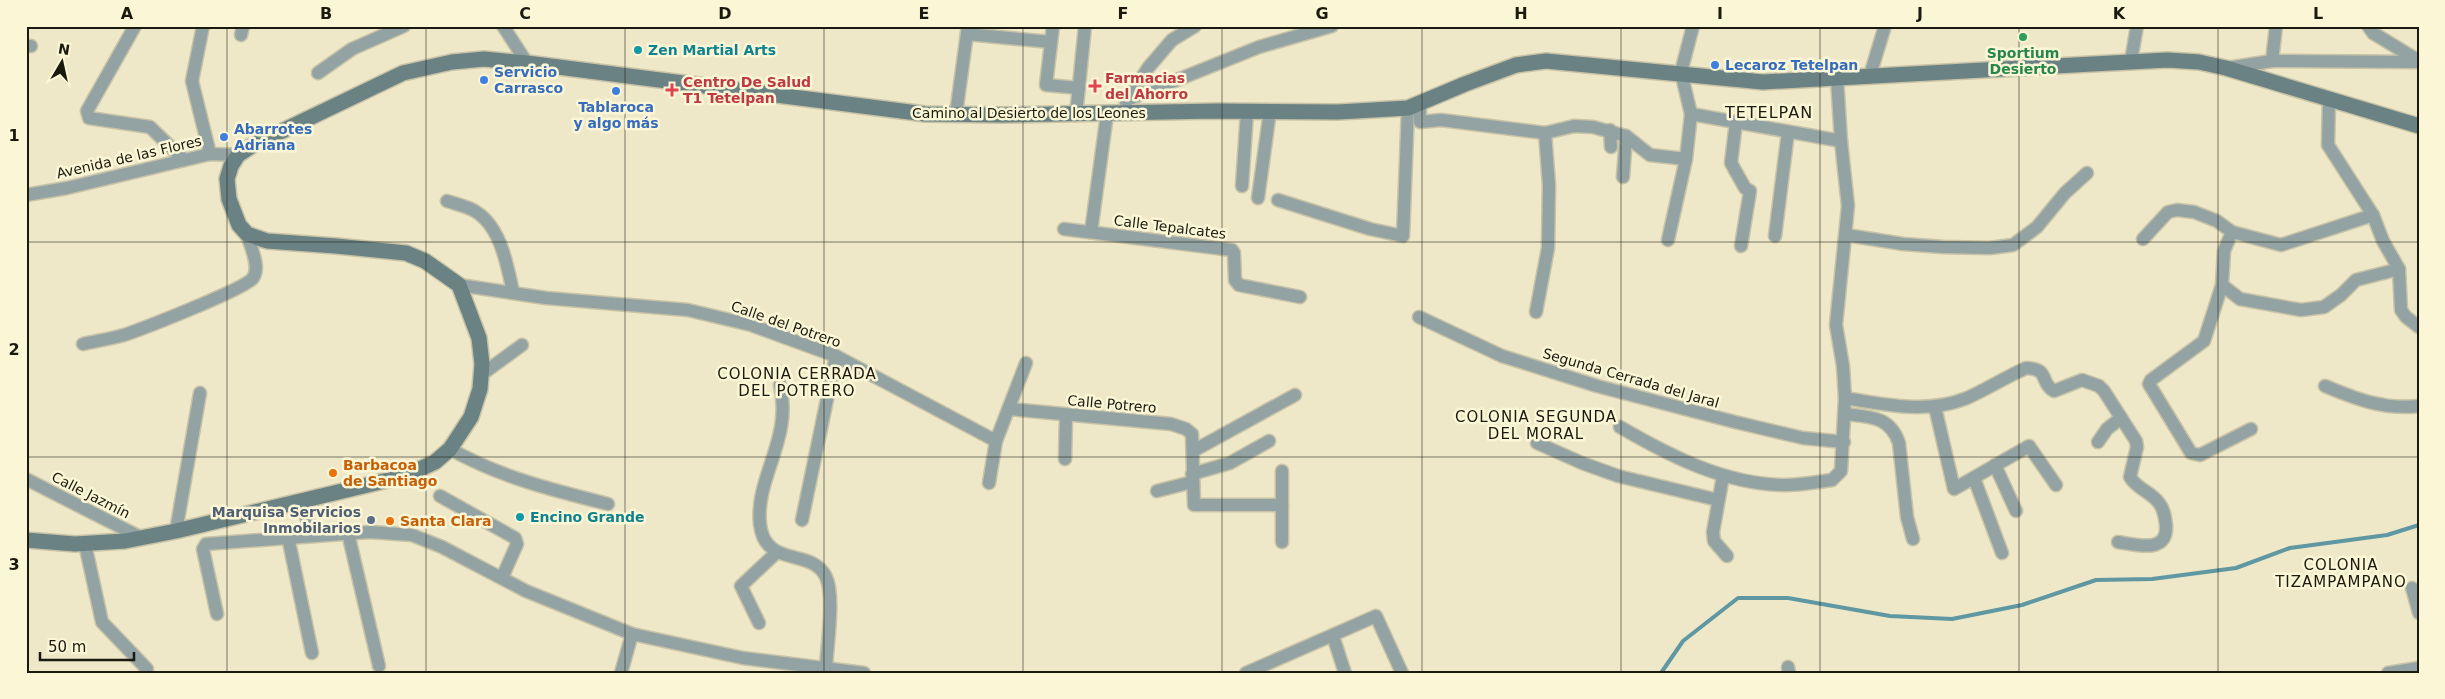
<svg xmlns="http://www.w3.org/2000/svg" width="2445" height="699" viewBox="0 0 2445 699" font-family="'DejaVu Sans',sans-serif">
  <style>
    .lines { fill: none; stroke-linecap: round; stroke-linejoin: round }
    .stream { stroke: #5f98a2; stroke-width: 4 }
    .street-casing { stroke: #c8c3a7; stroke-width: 15 }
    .secondary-casing { stroke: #c8c3a7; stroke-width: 18 }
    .street { stroke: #93a3a4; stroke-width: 12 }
    .secondary { stroke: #6a8283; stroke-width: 15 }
    .grid { fill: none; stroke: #1b1a0e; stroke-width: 1; stroke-opacity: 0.55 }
    .leisure-dot { fill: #2e9e5b; stroke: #fbf6d6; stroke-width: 2 }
    .culture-dot { fill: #0f9aa8; stroke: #fbf6d6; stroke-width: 2 }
    .shop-dot { fill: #3f7fe0; stroke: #fbf6d6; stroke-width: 2 }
    .health-dot { fill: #e0444e; stroke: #fbf6d6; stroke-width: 2 }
    .food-dot { fill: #e8710a; stroke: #fbf6d6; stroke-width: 2 }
    .service-dot { fill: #5c6f8a; stroke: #fbf6d6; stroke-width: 2 }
    .labels { text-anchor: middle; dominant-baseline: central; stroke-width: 5; stroke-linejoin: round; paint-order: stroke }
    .culture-label { font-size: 14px; font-weight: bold; fill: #0d838f; stroke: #fbf6d6; text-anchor: start }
    .leisure-label { font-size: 14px; font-weight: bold; fill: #27864d; stroke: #fbf6d6 }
    .shop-label { font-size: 14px; font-weight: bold; fill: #366cbe; stroke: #fbf6d6; text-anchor: start }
    .health-label { font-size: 14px; font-weight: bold; fill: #be3a42; stroke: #fbf6d6; text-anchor: start }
    .street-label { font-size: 14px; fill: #1b1a0e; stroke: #fbf6d6 }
    .food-label { font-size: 14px; font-weight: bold; fill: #c56008; stroke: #fbf6d6; text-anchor: start }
    .service-label { font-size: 14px; font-weight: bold; fill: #4e5e75; stroke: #fbf6d6; text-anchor: end }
    .neighbourhood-label { font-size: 15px; letter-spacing: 1px; fill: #1b1a0e; stroke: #fbf6d6 }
    .quarter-label { font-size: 16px; letter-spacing: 1px; fill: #1b1a0e; stroke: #fbf6d6 }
    .neatline { fill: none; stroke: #1b1a0e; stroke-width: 2 }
    .grid-label { font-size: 16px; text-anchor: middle; font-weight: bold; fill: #1b1a0e }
  </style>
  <rect width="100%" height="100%" fill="#eee8c9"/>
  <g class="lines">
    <polyline class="stream" points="1661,673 1683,641 1738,598 1788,598 1890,616 1952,619 2022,605 2096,580 2152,579 2236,568 2290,548 2387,535 2419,525"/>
    <g class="street-casing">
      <g id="street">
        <polyline points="135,26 87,111 89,118 150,127 184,160"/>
        <polyline points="203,26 192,81 210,154"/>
        <polyline points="503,26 527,63"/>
        <polyline points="1053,26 1046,85 1079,88"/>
        <polyline points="2368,26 2373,33 2419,61"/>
        <polyline points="967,34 1051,42"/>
        <polyline points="241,35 243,26"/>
        <polyline points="26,46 31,46"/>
        <polyline points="2131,61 2137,26"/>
        <polyline points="2272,61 2276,26"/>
        <polyline points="2227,68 2272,61 2419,62"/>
        <polyline points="318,73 352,49 404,26"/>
        <polyline points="1870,75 1885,26"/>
        <polyline points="2329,99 2328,145 2373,215 2383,241 2399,269 2401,310 2406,317 2419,327"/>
        <polyline points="1127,100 1259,47 1332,26"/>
        <polyline points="1126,102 1148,68 1172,40 1195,26"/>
        <polyline points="1420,104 1420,122 1441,120 1545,133 1574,126 1593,127 1626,136 1650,155 1686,159"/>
        <polyline points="956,114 968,26"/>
        <polyline points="1691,114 1841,141"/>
        <polyline points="1076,115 1085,26"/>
        <polyline points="1736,122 1731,163 1745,188 1750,191 1741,246"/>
        <polyline points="1610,130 1611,147"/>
        <polyline points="1623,177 1626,136"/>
        <polyline points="1242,186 1247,112"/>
        <polyline points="26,195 67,188 210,154 238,155"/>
        <polyline points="1258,198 1270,111"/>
        <polyline points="1278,200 1370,229 1403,236 1408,108"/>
        <path d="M 447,201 C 456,204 465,206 473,210 C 501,225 507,265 513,292"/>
        <polyline points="1064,229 1232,250 1234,253 1235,280 1239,285 1300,297"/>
        <polyline points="1091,232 1107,114"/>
        <polyline points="2232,232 2224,251 2222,285 2240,299 2301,310 2324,307 2341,295 2356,280 2399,269"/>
        <polyline points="1846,235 1903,244 1943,247 1990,248 2013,245 2037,227 2065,193 2087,173"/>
        <polyline points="1775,236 1788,132"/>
        <polyline points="2143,239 2168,212 2177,210 2194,212 2217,221 2232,232 2281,245 2373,215"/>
        <polyline points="1668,240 1686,159 1691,114 1681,72 1693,26"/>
        <polyline points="459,285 546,298 688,310 751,325 836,356 996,441"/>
        <polyline points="2222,285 2204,341 2151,380 2149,384 2191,453 2200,455 2251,429"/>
        <polyline points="1536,312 1548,248 1549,185 1545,133"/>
        <polyline points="1419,317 1502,356 1597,386 1735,422 1803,438 1844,442"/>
        <path d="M 83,344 C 96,341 110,339 124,335 C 142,329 245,289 253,278 C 261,267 250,246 247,234"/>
        <polyline points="481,375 522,345"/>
        <path d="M 780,385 C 793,439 755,477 760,524 C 765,569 812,547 826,577 C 835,596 827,646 826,668"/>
        <path d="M 2325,386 C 2356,399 2384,410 2419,406"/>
        <path d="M 1845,398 C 1885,405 1928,414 1967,398 C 1987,389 2006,377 2026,368 C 2051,369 2039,383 2054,391 L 2082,380 L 2099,386 L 2104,391 L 2136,441 L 2137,447 L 2130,477 C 2137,489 2151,492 2159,503 C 2164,509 2165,517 2166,525 C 2168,554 2137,545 2118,542"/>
        <polyline points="1935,407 1954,489 2029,446 2056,485"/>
        <polyline points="1009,409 1171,424 1186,429 1192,434 1194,505 1282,505"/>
        <path d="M 1845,414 C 1870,417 1890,416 1899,443 L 1907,517 L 1913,539"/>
        <path d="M 1620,427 C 1670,456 1726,485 1786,485 C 1801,485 1817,482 1832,480 L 1841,471 L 1845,398 L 1843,366 L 1836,325 L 1848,206 L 1841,141 L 1837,78"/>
        <polyline points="2098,442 2107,429 2121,418"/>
        <polyline points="1537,443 1582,463 1618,476 1718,500"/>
        <path d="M 450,449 C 500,477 552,490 608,504"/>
        <polyline points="1193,451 1295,395"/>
        <polyline points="1065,459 1066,416"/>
        <polyline points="1995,465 2016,511"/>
        <polyline points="1282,471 1282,542"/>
        <polyline points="1192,474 1230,463 1269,441"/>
        <polyline points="1723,476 1713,532 1714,541 1727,556"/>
        <polyline points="1974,478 2002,553"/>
        <polyline points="26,479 142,538"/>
        <polyline points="989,483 996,441 1026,363"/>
        <polyline points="1157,491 1192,482"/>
        <polyline points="440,496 515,538 517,544 502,578"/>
        <polyline points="301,500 312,536"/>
        <polyline points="802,520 836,356"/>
        <polyline points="176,531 200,393"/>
        <polyline points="348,533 379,666"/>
        <polyline points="288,537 312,653"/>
        <polyline points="85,544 102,622 147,669"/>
        <polyline points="2412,588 2419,613"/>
        <polyline points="217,614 203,549 206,544 370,532 412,535 442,547 526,591 632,634 743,658 864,673"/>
        <polyline points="759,623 741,586 776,553"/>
        <polyline points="1333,636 1345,673"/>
        <polyline points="1788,667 1789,673"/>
        <polyline points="621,673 632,634"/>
        <polyline points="1246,673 1376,616 1402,673"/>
        <polyline points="2388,673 2419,668"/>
      </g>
    </g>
    <g class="secondary-casing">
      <polyline id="secondary" points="26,540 75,544 125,541 176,531 405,476 435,462 450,449 471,417 480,389 482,364 479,338 459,285 425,261 406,253 336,246 267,241 247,234 239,225 229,199 227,179 231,166 238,155 253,145 403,73 452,62 484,59 527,63 925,114 1003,115 1217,111 1338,112 1408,108 1465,84 1516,65 1546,61 1763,82 2167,60 2199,62 2226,68 2419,126"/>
    </g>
    <use href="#street" class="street"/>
    <use href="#secondary" class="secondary"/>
  </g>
  <path class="grid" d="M 227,26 L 227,673M 426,26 L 426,673M 625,26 L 625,673M 824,26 L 824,673M 1023,26 L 1023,673M 1222,26 L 1222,673M 1422,26 L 1422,673M 1621,26 L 1621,673M 1820,26 L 1820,673M 2019,26 L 2019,673M 2218,26 L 2218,673M 26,242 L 2419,242M 26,457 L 2419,457"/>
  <circle class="leisure-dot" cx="2023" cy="37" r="5"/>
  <g class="culture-dot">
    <circle cx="638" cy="50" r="5"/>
    <circle cx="520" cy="517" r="5"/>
  </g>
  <g class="shop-dot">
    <circle cx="1715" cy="65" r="5"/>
    <circle cx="484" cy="80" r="5"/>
    <circle cx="616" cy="91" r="5"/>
    <circle cx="224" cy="137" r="5"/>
  </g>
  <g class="health-dot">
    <path d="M1092.5 78.5h5v5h5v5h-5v5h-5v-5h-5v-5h5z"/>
    <path d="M669.5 82.5h5v5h5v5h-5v5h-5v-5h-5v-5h5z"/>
  </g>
  <g class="food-dot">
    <circle cx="333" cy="473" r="5"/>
    <circle cx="390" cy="521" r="5"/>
  </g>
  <circle class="service-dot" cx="371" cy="520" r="5"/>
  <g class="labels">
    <g class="culture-label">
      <text x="648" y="50">Zen Martial Arts</text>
      <text x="530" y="517">Encino Grande</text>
    </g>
    <g class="leisure-label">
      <text x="2023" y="53">Sportium<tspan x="2023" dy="16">Desierto</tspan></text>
    </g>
    <g class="shop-label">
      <text x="1725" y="65">Lecaroz Tetelpan</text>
      <text x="494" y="72">Servicio<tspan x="494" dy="16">Carrasco</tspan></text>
      <text x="616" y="107" text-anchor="middle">Tablaroca<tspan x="616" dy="16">y algo más</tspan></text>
      <text x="234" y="129">Abarrotes<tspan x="234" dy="16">Adriana</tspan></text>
    </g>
    <g class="health-label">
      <text x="1105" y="78">Farmacias<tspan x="1105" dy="16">del Ahorro</tspan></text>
      <text x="683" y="82">Centro De Salud<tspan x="683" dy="16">T1 Tetelpan</tspan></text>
    </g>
    <g class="street-label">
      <text x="1029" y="113">Camino al Desierto de los Leones</text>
      <text transform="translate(129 157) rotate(-13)">Avenida de las Flores</text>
      <text transform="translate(1170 227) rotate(7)">Calle Tepalcates</text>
      <text transform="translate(786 324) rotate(19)">Calle del Potrero</text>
      <text transform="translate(1631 378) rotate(16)">Segunda Cerrada del Jaral</text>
      <text transform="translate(1112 404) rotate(5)">Calle Potrero</text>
      <text transform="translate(91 495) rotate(27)">Calle Jazmín</text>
    </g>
    <g class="food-label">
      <text x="343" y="465">Barbacoa<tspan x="343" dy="16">de Santiago</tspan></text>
      <text x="400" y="521">Santa Clara</text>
    </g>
    <g class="service-label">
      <text x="361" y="512">Marquisa Servicios<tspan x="361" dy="16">Inmobilarios</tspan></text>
    </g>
    <g class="neighbourhood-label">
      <text x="797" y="374">COLONIA CERRADA<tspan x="797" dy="17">DEL POTRERO</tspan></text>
      <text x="1536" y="417">COLONIA SEGUNDA<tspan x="1536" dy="17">DEL MORAL</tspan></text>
      <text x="2341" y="565">COLONIA<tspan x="2341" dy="17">TIZAMPAMPANO</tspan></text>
    </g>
    <g class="quarter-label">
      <text x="1769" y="112">TETELPAN</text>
    </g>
  </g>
  <rect width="2445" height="699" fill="none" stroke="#fbf6d6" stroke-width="55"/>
  <g transform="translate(62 62) rotate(9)" stroke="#fbf6d6" stroke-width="4" paint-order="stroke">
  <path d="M0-4L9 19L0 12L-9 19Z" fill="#1b1a0e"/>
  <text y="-8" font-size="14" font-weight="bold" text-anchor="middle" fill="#1b1a0e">N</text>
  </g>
  <path d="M40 652v8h94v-8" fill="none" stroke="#1b1a0e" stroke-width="2.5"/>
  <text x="48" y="652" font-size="15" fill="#1b1a0e" stroke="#fbf6d6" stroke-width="4" paint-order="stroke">50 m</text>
  <rect x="28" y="28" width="2390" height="644" class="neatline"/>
  <g class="grid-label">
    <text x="127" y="19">A</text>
    <text x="326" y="19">B</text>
    <text x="525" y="19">C</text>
    <text x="725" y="19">D</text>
    <text x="924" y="19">E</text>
    <text x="1123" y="19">F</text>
    <text x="1322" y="19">G</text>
    <text x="1521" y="19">H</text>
    <text x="1720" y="19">I</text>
    <text x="1920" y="19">J</text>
    <text x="2119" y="19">K</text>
    <text x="2318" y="19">L</text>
    <text x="14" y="141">1</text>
    <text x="14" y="355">2</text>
    <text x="14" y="570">3</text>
  </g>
</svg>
